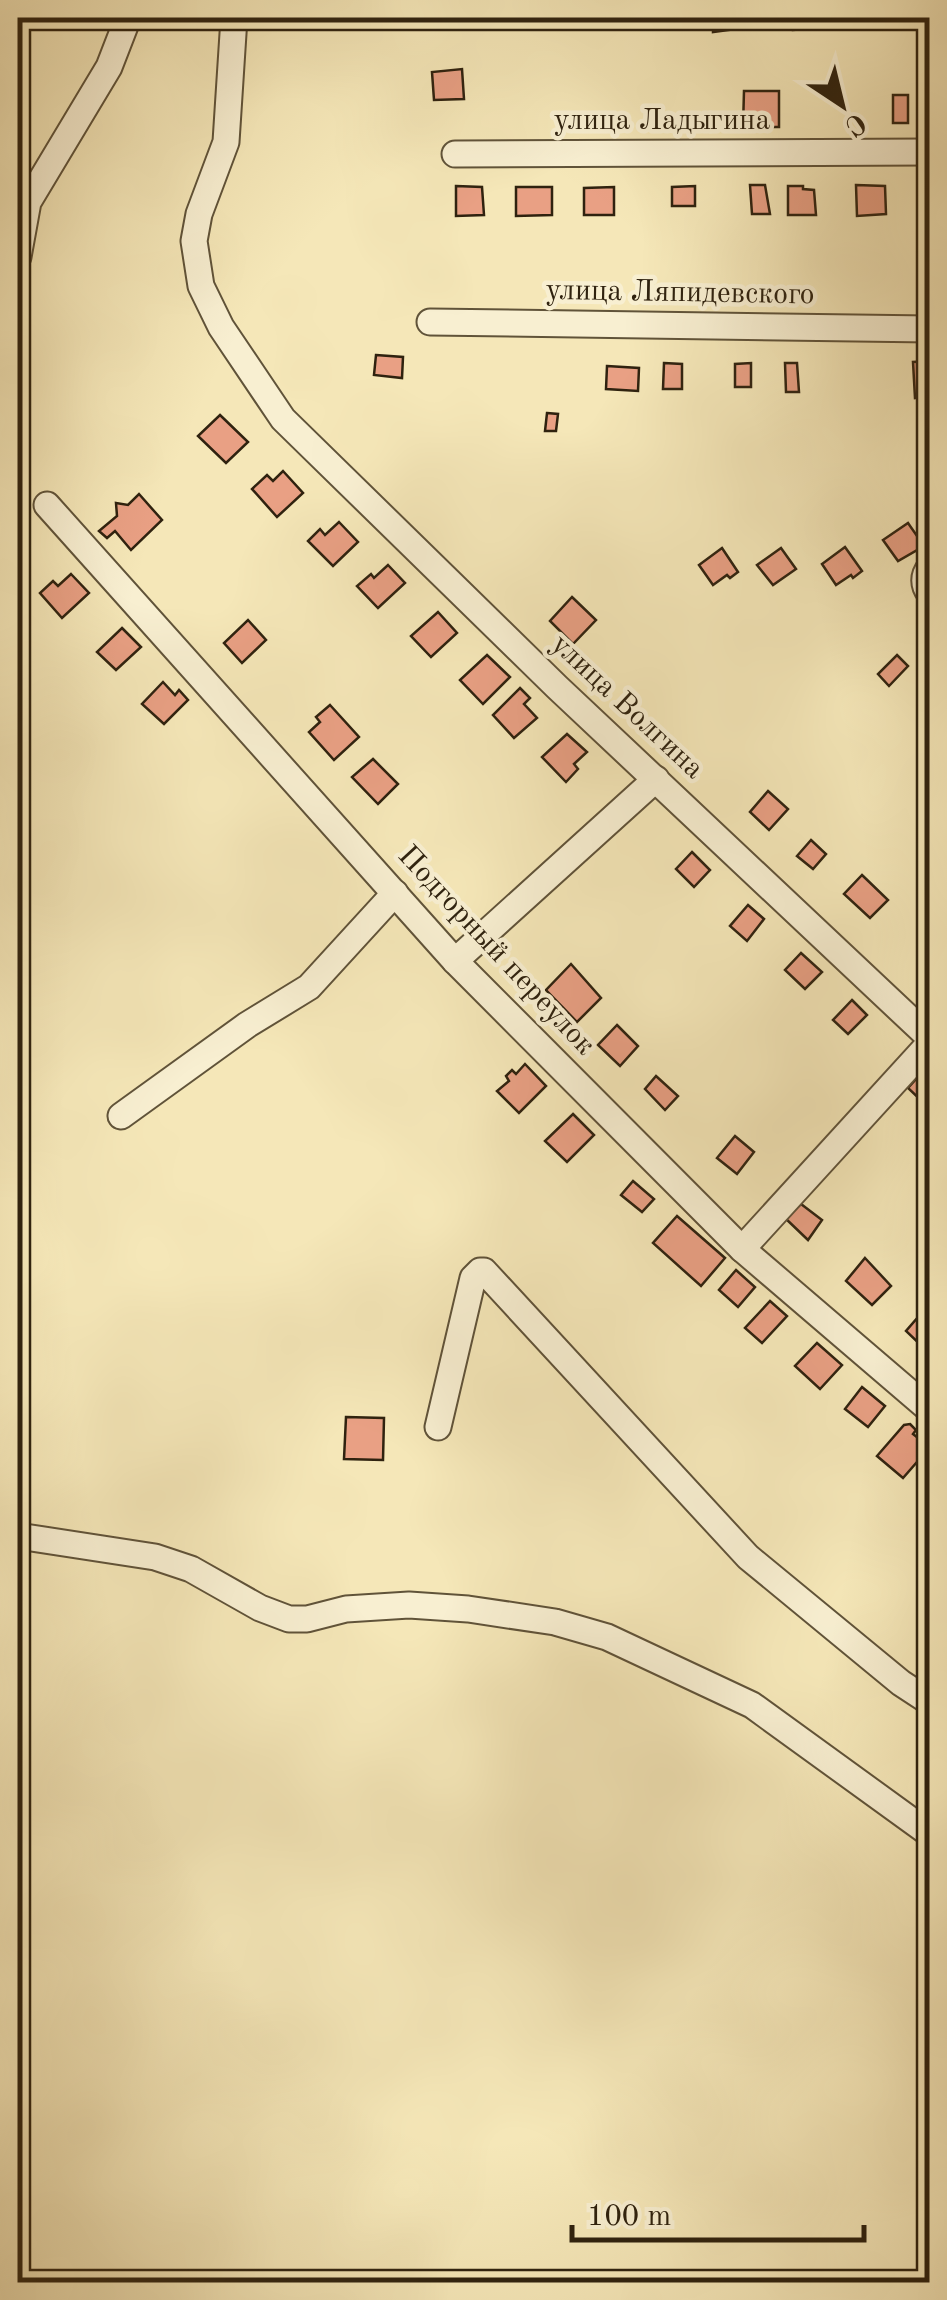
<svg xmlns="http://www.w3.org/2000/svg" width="947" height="2300" viewBox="0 0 947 2300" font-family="'Old Standard TT',serif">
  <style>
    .building { fill: #e9a084; stroke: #2f220f; stroke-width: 2.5 }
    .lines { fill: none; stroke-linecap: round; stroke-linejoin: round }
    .minor-casing { stroke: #605339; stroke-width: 29 }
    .minor { stroke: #f8efd1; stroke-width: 25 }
    .labels { text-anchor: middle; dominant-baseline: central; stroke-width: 9; stroke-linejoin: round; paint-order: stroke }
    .street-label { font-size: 30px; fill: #2f220f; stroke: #f8efd1 }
  </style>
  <rect width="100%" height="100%" fill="#f5e7b8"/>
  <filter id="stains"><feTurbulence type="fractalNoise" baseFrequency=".002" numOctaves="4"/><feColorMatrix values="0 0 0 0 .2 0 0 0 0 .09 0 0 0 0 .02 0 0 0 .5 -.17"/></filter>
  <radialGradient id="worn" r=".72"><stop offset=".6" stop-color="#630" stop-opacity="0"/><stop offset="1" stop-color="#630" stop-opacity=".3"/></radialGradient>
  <g class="building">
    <polygon points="713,18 728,18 729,30 713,32"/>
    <polygon points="793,18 807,18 807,29 793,30"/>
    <polygon points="462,69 464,99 434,100 432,72"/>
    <polygon points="744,91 779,91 779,127 743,127"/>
    <rect x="893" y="95" width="15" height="28"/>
    <polygon points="750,185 765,185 770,214 752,214"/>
    <polygon points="856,185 885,186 886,214 857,216"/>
    <polygon points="456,186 482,187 484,215 456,216"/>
    <polygon points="695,186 695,206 672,206 672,187"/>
    <polygon points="788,186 803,186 803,189 814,190 816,215 788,215"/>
    <polygon points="516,187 552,187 552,215 516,216"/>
    <polygon points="614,187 614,215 584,215 584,188"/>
    <polygon points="376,355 403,357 402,378 374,375"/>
    <polygon points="930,361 930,396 915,398 913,362"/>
    <polygon points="664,363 682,364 682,389 663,389"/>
    <polygon points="751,363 751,387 735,387 735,364"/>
    <polygon points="785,363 797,363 799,392 786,392"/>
    <polygon points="607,366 639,368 638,391 606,389"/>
    <polygon points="547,413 558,414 556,431 545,431"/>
    <polygon points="220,415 248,442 226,463 198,436"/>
    <polygon points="283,471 303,493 277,517 252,489 267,475 273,481"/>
    <polygon points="139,494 162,520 131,550 115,531 107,538 99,531 117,516 116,503 128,505"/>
    <polygon points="339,522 358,542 333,566 308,541 320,529 325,535"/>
    <polygon points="908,523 924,546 898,561 883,540"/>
    <polygon points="845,547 862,571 853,578 851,575 836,585 822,564"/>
    <polygon points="722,548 738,572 730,578 727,575 713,585 699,565"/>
    <polygon points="781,548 796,569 773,585 757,565"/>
    <polygon points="388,565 405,583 378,608 357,586 371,574 374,578"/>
    <polygon points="71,574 89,593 62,618 40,593 53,581 58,586"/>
    <polygon points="572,597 596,620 573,644 550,621"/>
    <polygon points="438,612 457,633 431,657 411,636"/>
    <polygon points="248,620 266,640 242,663 224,643"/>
    <polygon points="122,628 141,647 116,670 97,652"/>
    <polygon points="487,655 510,677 483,704 460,680"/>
    <polygon points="897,655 908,666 889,686 878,674"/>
    <polygon points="163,682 175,695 179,690 188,700 164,724 142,704"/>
    <polygon points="520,688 530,698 524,704 537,718 514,738 493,715"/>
    <polygon points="330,705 359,737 334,760 309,732 320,722 316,717"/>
    <polygon points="567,734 587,752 574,764 578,769 566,782 542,757"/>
    <polygon points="373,759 398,784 378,804 352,777"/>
    <polygon points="768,791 788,809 769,830 750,812"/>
    <polygon points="811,840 826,854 813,869 797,856"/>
    <polygon points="692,852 710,870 694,887 676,869"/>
    <polygon points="862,875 888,900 870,918 844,894"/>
    <polygon points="748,905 764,919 747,941 730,926"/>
    <polygon points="801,953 822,972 805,989 785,970"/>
    <polygon points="571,964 601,998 577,1022 546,990"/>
    <polygon points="852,1000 867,1015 848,1034 833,1020"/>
    <polygon points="617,1025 638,1046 620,1066 598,1045"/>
    <polygon points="525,1064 546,1086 519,1113 497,1091 509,1081 506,1076 512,1070 516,1074"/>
    <polygon points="926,1068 930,1071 928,1107 908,1088"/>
    <polygon points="656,1076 678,1096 665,1110 645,1089"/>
    <polygon points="573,1114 594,1135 567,1162 545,1141"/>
    <polygon points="735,1136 754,1152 737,1174 717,1158"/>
    <polygon points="633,1181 654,1199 642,1212 621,1195"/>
    <polygon points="801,1204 822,1220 808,1240 785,1218"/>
    <polygon points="677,1216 725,1258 701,1286 653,1243"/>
    <polygon points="865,1258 891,1286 872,1305 846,1281"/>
    <polygon points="736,1270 755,1287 738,1307 719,1290"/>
    <polygon points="770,1301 787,1316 762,1343 745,1328"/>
    <polygon points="919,1316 930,1325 930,1348 927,1351 906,1331"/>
    <polygon points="817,1343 842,1365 820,1389 795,1366"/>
    <polygon points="862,1387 885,1406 868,1427 845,1409"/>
    <polygon points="346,1417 384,1418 383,1460 344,1459"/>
    <polygon points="910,1424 916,1430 913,1434 918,1438 924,1438 930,1443 930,1447 903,1478 877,1456 904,1425"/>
  </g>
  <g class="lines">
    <g class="minor-casing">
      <g id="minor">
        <polyline points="234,18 226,142 199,214 194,241 201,286 221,327 283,419 557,687 930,1038"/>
        <polyline points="455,154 930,152"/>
        <polyline points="18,257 28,202 109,67 128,18"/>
        <polyline points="430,322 930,329"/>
        <polyline points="47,505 455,961 742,1249 930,1410"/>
        <path d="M 930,567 C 923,576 923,585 930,594"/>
        <polyline points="455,961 656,779"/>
        <polyline points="121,1116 247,1025 309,987 395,893"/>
        <polyline points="742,1249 930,1043"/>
        <polyline points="438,1427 473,1278 480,1271 484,1271 748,1557 901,1683 930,1702"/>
        <polyline points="18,1536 155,1557 191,1569 260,1608 289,1619 307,1619 346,1609 409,1605 468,1609 555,1622 607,1637 752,1705 930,1834"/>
      </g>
    </g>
    <use href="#minor" class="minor"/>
  </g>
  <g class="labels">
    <g class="street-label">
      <text x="662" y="121">улица Ладыгина</text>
      <text transform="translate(680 293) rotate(1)">улица Ляпидевского</text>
      <text transform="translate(627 707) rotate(43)">улица Волгина</text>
      <text transform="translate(496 951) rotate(47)">Подгорный переулок</text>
    </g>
  </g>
  <rect width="947" height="2300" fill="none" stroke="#f5e7b8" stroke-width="60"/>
  <rect x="20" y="20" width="907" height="2260" fill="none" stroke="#2f220f" stroke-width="5"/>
  <rect x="30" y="30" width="887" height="2240" fill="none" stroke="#2f220f" stroke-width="2.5"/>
  <g transform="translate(842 105) rotate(145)" stroke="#f8efd1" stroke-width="8" paint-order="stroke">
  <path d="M0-8L18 38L0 25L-18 38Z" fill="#2f220f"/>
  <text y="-15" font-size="28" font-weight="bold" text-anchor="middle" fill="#2f220f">С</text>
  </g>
  <path d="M572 2225v15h292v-15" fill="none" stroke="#2f220f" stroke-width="5"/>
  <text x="587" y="2225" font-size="30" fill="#2f220f" stroke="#f8efd1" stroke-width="8" paint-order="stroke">100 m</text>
  <rect width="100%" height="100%" filter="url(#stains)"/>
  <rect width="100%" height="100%" fill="url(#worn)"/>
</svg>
